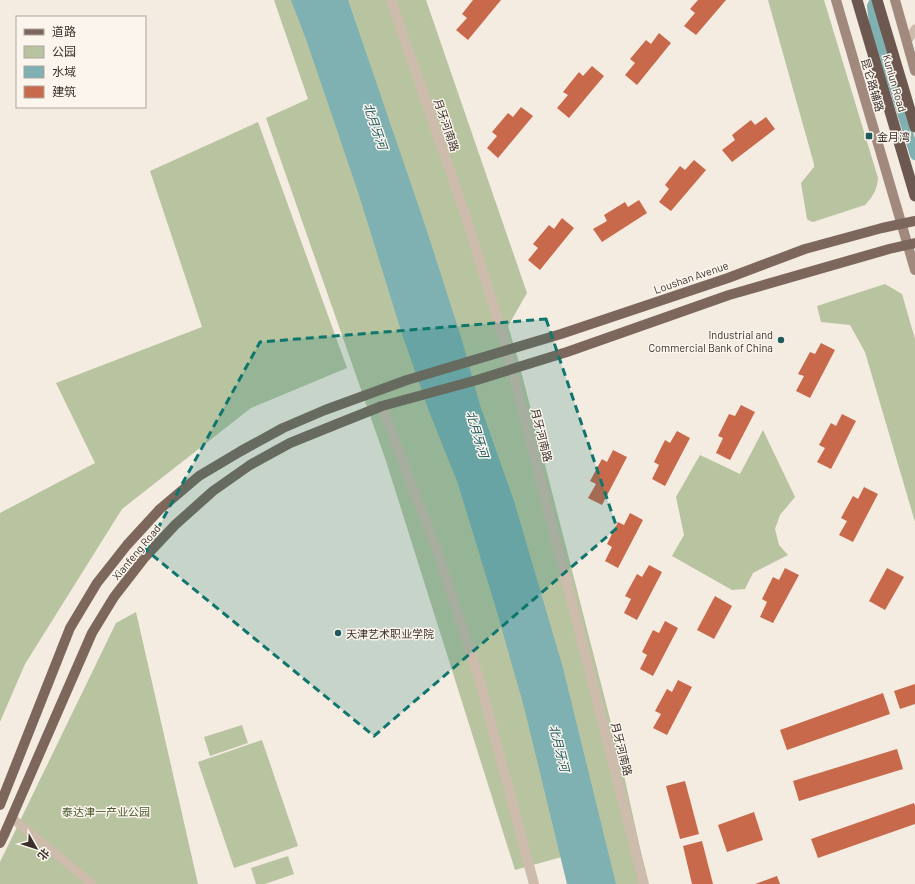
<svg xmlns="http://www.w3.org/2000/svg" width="915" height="884" viewBox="0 0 915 884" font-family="Barlow,'Noto Sans SC',sans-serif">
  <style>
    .green { fill: #b8c4a0 }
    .water { fill: #7fb0b2 }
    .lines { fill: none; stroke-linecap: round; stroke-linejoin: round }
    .canal { stroke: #7fb0b2; stroke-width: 10 }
    .building { fill: #c8694b }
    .minor { stroke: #cdbbac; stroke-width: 9 }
    .tertiary { stroke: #cdbbac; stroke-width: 10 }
    .secondary { stroke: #a18a7d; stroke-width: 10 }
    .primary { stroke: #7d675c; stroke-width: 10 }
    .trunk { stroke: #6c584f; stroke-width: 11 }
    .marked { fill: #0f766e; fill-opacity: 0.2; stroke: #0f766e; stroke-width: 3; stroke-dasharray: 8 5; stroke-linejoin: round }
    .poi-dot { fill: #1f5a5e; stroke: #fbf5ee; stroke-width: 1.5 }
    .labels { text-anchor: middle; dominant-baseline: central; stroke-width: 3; stroke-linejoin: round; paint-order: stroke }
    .street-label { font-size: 11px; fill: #3b302b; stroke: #fbf5ee }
    .poi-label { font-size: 11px; fill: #3b302b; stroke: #fbf5ee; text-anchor: start }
    .park-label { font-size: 11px; fill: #4a5a2e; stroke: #fbf5ee }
    .water-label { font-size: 12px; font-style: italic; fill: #1f5a5e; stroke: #fbf5ee }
  </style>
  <rect width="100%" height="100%" fill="#f4ebe1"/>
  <g class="green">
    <polygon points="274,0 426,0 527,293 508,326 518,359 621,762 648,884 584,884 576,853 515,870 386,461 266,118 308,99"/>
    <polygon points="768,0 824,0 878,178 877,185 875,191 871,198 865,205 813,222 810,221 807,219 801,183 814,167 814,164"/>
    <polygon points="258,122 347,368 251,408 122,509 25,664 0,722 0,513 95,463 56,383 202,327 150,171"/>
    <polygon points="885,284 902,294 915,339 915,522 865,352 850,325 821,322 817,306"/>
    <polygon points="763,430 795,497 780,515 775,529 779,545 788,555 753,573 745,589 732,590 672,556 684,535 676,497 700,455 740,474"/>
    <polygon points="136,612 198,884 0,884 0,862 116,623"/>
    <polygon points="242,725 248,743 210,756 204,737"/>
    <polygon points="262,740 298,846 234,868 198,762"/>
    <polygon points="288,856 294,874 265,884 256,884 251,868"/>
  </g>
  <polygon class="water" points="291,0 348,0 426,228 461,337 480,405 514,501 563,668 616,884 567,884 524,707 495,605 457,481 430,414 402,334 359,195 307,42"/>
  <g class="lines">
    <polyline class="canal" points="875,0 872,6 874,23 915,155"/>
  </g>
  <g class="building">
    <polygon points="473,0 501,0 468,40 456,30 467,18 462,14"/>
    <polygon points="698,0 726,0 696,35 684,26 695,13 690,9"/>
    <polygon points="659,33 671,43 637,85 625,75 635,63 630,59 646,40 651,44"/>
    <polygon points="592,66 604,76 569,118 557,108 568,95 563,92 579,72 583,76"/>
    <polygon points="521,107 533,116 498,158 487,148 497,136 492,132 508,113 513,117"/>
    <polygon points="766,117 775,129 732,162 722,150 735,140 732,135 751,120 755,125"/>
    <polygon points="694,160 706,170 671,211 659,202 669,189 665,185 680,166 685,170"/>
    <polygon points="639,200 647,213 602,242 593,229 607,221 604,215 625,202 628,207"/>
    <polygon points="562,218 574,228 540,270 528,260 538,248 533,244 549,225 554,229"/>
    <polygon points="821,343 835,350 810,398 796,391 804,376 798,374 810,352 815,354"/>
    <polygon points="741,405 755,412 730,460 716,453 723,438 718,436 729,414 735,416"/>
    <polygon points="842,414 856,421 831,469 817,462 825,448 819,445 831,423 836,426"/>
    <polygon points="677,431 690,438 665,486 652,479 659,465 654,462 665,440 670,443"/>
    <polygon points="613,450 627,457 602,505 588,498 596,484 590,481 602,459 607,462"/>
    <polygon points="864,487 878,494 853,542 839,535 847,521 841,518 853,496 858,499"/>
    <polygon points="630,513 643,520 618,568 605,561 612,547 607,544 618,522 624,525"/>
    <polygon points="649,565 662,572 637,620 624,613 631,599 625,596 637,574 642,577"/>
    <polygon points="785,568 799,575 773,623 760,617 767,602 762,599 773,577 779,580"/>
    <polygon points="887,568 904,577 885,610 869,601"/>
    <polygon points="715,596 732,606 714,639 697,630"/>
    <polygon points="665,621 678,628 653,676 640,669 647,655 642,652 653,630 659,633"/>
    <polygon points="678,680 692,687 667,735 653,728 661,714 655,711 667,689 672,692"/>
    <polygon points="915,684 915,704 900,709 894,691"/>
    <polygon points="883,693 890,714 787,750 780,730"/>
    <polygon points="897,749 903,769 799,801 793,781"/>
    <polygon points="685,781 699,834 680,839 666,786"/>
    <polygon points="914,803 915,806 915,824 818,858 811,839"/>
    <polygon points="754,812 763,840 727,852 718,825"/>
    <polygon points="702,841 713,884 692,884 683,846"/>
    <polygon points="777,876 780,884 755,884"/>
  </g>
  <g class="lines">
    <g class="minor">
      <polyline points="907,42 915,29"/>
      <polyline points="12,818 92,884"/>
    </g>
    <g class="tertiary">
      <polyline points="391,0 466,217 507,350 644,884"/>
      <polyline points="382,406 413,489 436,547 481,685 534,884"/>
    </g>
    <g class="secondary">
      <polyline points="836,0 915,270"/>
      <polyline points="895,0 915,71"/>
    </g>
    <g class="primary">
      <polyline points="0,805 70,628 97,583 127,545 160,509 199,476 241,451 283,428 325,410 407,380 561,334 728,278 805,249 882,228 915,221"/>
      <polyline points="0,843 4,835 92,633 114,597 145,557 175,525 213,491 250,465 290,443 332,426 382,406 477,380 567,352 729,295 889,249 915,243"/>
    </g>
    <g class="trunk">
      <polyline points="857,0 915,196"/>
      <polyline points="877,0 915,127"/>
    </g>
  </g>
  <path class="marked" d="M 546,319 L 617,528 L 374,736 L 146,550 L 260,342 Z"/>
  <g class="poi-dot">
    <rect x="865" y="132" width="8" height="8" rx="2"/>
    <circle cx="781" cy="340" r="4"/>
    <circle cx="338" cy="633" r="4"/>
  </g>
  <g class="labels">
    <g class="street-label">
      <text transform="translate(895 83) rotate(74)">Kunlun Road</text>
      <text transform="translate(873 85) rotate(74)">昆仑路辅路</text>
      <text transform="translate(447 125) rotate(71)">月牙河南路</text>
      <text transform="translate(691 277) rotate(-19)">Loushan Avenue</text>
      <text transform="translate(542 435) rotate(76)">月牙河南路</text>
      <text transform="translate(136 552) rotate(-50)">Xianfeng Road</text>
      <text transform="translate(622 749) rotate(76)">月牙河南路</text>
    </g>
    <g class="poi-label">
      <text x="877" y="136">金月湾</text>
      <text x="773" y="334" text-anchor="end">Industrial and<tspan x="773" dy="13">Commercial Bank of China</tspan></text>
      <text x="346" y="633">天津艺术职业学院</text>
    </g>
    <g class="park-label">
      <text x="106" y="811">泰达津一产业公园</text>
    </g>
    <g class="water-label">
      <text transform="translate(376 126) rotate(71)">北月牙河</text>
      <text transform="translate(478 434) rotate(73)">北月牙河</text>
      <text transform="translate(560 748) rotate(76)">北月牙河</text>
    </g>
  </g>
  <rect x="16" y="16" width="130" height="92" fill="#fbf5ee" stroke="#aea6a0"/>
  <rect x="24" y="29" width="20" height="6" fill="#7d675c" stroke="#aea6a0"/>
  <text x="52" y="36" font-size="12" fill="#3b302b">道路</text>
  <rect x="24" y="46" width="20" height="12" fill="#b8c4a0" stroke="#aea6a0"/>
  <text x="52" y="56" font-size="12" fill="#3b302b">公园</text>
  <rect x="24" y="66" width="20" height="12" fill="#7fb0b2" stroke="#aea6a0"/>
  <text x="52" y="76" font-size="12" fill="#3b302b">水域</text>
  <rect x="24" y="86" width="20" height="12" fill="#c8694b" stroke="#aea6a0"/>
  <text x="52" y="96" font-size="12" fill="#3b302b">建筑</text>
  <g transform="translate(36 848) rotate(129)" stroke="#fbf5ee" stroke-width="3" paint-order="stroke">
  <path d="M0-3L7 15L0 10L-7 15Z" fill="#3b302b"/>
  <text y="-6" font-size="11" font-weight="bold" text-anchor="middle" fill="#3b302b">北</text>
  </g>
</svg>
